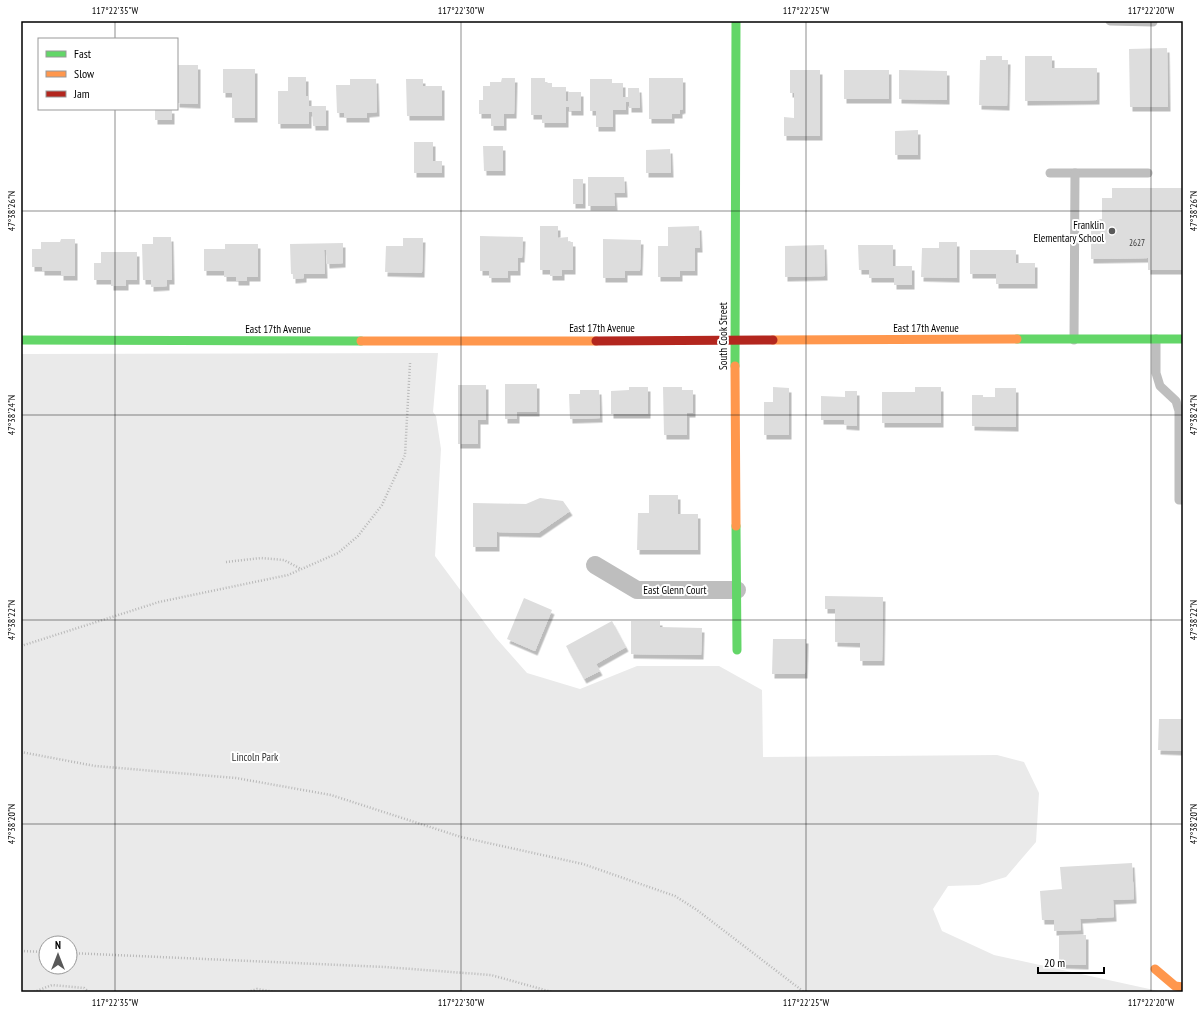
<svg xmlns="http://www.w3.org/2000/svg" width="1204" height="1013" viewBox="0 0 1204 1013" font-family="'PT Sans Narrow',sans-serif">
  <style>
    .green { fill: #eaeaea; fill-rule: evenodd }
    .building { fill: #ddd; filter: url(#shadow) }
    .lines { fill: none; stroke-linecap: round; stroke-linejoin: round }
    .path { stroke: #b8b8b8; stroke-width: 2.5; stroke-dasharray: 1 2; stroke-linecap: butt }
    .lane { stroke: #bebebe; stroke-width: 9 }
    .street { stroke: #bebebe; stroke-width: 18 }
    .fast { stroke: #63d668; stroke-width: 9 }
    .slow { stroke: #ff974d; stroke-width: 9 }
    .jam { stroke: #b3261e; stroke-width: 9 }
    .ticks { fill: none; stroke: #000; stroke-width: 1; stroke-opacity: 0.45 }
    .poi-dot { fill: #595959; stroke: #fff; stroke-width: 1.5 }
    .labels { text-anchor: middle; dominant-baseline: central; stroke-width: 4; stroke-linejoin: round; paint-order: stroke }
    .number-label { font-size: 9px; fill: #373737 }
    .poi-label { font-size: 11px; fill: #000; stroke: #fff; text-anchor: end }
    .street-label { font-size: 11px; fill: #000; stroke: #fff }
    .park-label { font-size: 11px; fill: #303030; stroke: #fff }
    .neatline { fill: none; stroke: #000; stroke-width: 1.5 }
    .ticks-label { font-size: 10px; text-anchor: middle; fill: #000 }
  </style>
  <defs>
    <filter id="shadow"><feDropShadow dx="2.5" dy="4.5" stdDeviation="0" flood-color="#0004"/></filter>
  </defs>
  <rect width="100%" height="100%" fill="#fff"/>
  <path class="green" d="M 438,353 L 433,412 L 436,416 L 441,449 L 435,556 L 496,638 L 527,673 L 580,689 L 637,666 L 719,666 L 762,690 L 763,757 L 997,755 L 1024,762 L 1039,793 L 1036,842 L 1006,877 L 979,885 L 948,886 L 933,909 L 942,931 L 994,955 L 1163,992 L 21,992 L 21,354 ZM 46,943 L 70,943 L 70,967 L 46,967 Z"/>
  <g class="building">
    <polygon points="1167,48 1168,107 1130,107 1129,49"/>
    <polygon points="986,56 1002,56 1002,60 1008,60 1007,106 979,105 980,60 986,60"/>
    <polygon points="1025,56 1052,56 1052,68 1097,68 1097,100 1025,101"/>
    <polygon points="177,65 198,65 198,104 177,103"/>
    <polygon points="223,69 255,69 255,118 232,118 232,93 223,93"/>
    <polygon points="790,70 820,70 820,136 784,136 784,117 794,118 794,93 790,93"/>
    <rect x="844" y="70" width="45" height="29"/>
    <polygon points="899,70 947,71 947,100 899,99"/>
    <polygon points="288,77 306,77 306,96 309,96 309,106 326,106 326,126 313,126 312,112 309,112 309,124 278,124 278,91 288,91"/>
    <polygon points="502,78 515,78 514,114 504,114 504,126 491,126 491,114 479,114 479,100 483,100 483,86 490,86 490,82 501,82"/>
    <polygon points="531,78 545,78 545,83 552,83 552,87 566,87 566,101 569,101 569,92 581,92 581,111 569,111 569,107 566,107 566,123 542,123 542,115 531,115"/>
    <polygon points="649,78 683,78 683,109 680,110 680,114 672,114 672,119 649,119"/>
    <polygon points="350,79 376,79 377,112 367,113 367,118 344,118 344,113 337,113 336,85 350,85"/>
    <polygon points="406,79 423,79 423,86 442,86 442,116 407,116"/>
    <polygon points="590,79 612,79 612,83 623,83 623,97 628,97 628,88 639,88 640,108 629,108 629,102 626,102 626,110 613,110 613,127 596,127 596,111 590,111"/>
    <rect x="155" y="109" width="17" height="11"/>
    <polygon points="918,130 918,155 895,155 895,131"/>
    <polygon points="414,142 433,142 433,161 442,161 442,173 414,173"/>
    <polygon points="483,146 503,146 503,171 484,171"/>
    <polygon points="670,149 671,173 646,173 646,150"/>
    <polygon points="588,177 624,177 625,193 614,193 615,206 588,206"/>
    <rect x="573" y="179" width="10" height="25"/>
    <polygon points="1112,188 1183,188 1183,270 1148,270 1148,258 1091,259 1091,226 1096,225 1096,219 1102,219 1102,198 1112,198"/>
    <polygon points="540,226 558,226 558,238 568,237 568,242 573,242 573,270 562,270 562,276 550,276 550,270 540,270"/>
    <polygon points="699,226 700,248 695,248 695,271 680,271 680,277 658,277 658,246 668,246 668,227"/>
    <polygon points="480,236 523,237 522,258 518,258 518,271 508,271 508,278 489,278 489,271 480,271"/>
    <polygon points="153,237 171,237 172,280 167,280 167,286 151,287 151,280 143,280 142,244 153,244"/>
    <polygon points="403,238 423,238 422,273 385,272 386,246 403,246"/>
    <polygon points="61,239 75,239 75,276 61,276 61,271 42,271 42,267 32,267 32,249 41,249 41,242 60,242"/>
    <polygon points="603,239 641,240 640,271 625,271 625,278 603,278"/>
    <polygon points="939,242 957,242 957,278 921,277 922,248 939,248"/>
    <polygon points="343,243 343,263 327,264 326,250 324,250 325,274 304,274 304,278 293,279 293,274 291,274 290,244"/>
    <polygon points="225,244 258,244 258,277 247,277 247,281 236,281 236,277 224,277 224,271 204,271 204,249 225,249"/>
    <polygon points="824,245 825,276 785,277 785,246"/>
    <polygon points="858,245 893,245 893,266 912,266 912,285 894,285 894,278 869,278 869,270 859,270"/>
    <polygon points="970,250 1016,250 1016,263 1035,263 1035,284 996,284 996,274 970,274"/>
    <polygon points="101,252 137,252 137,280 126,280 126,286 111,286 111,280 94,280 94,263 101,263"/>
    <polygon points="505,384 537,384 537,412 517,412 517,419 505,419"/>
    <polygon points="458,385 486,385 486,420 478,420 478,444 458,444"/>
    <polygon points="629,387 648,387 648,414 611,414 611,391 629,390"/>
    <polygon points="663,387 682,387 682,390 693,390 693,413 687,413 687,435 664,435"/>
    <polygon points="773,387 789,388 789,435 764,435 764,402 773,402"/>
    <polygon points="915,387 941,387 941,423 882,423 882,392 915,392"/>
    <polygon points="995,388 1016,388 1016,427 972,426 972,395 983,395 983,397 995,397"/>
    <polygon points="580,390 599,390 600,418 570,419 569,394 580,394"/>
    <polygon points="845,391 857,391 857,426 844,425 844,420 821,420 821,396 845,397"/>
    <polygon points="649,495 678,495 678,514 698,514 698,550 637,550 638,513 649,513"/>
    <polygon points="540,498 563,501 570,511 538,533 497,532 497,547 473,547 473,503 526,504"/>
    <polygon points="825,596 883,597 882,661 860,661 860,643 835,642 835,609 825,609"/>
    <polygon points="524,598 552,610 535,651 507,639"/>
    <polygon points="612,621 626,647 596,664 600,671 584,679 566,646"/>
    <polygon points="631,621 660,621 660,627 702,628 701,655 631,654"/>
    <polygon points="773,639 806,639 805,674 772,674"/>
    <polygon points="1159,719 1183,719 1183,751 1158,750"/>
    <polygon points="1132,863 1134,899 1113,900 1114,917 1080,919 1081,930 1054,931 1054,920 1042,920 1040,891 1062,889 1060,867"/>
    <polygon points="1059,935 1086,935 1086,965 1059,964"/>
  </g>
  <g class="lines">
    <g class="path">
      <polyline points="1090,222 1096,222"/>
      <polyline points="226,562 261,558 284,560 301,569"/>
      <polyline points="21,646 159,602 288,575 338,553 358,536 382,505 405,455 410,363"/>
      <polyline points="21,752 95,766 236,778 331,795 461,837 583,864 675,896 697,910 804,992"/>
      <polyline points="21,951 46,952"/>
      <polyline points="70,953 385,967 491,975 552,992"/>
      <polyline points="34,992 52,985 84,988 89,992"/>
      <polyline points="248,992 257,989 275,992"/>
    </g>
    <g class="lane">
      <polyline points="1110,21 1153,22"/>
      <polyline points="1050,173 1148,173"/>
      <polyline points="1156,339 1156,373 1160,386 1176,401 1179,411 1179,500 1183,500"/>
      <polyline points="1074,340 1075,173"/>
    </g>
    <polyline class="street" points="595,565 637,590 737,590"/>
    <g class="fast">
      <polyline points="1017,339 1183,339"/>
      <polyline points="21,340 361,341"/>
      <polyline points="735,366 736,21"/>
      <polyline points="736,526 737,650"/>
    </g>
    <g class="slow">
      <polyline points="773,340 1017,339"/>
      <polyline points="361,341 596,341"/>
      <polyline points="735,366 736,526"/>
      <polyline points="1155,969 1175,986 1183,987"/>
    </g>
    <polyline class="jam" points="596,341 773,340"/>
  </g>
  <path class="ticks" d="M 115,21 L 115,39M 461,21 L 461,992M 806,21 L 806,992M 1151,21 L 1151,992M 115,109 L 115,992M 21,211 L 1183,211M 21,415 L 1183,415M 21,620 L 1183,620M 21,824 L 1183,824"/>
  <circle class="poi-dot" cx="1112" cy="231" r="4"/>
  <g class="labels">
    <g class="number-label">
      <text x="1137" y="242">2627</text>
    </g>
    <g class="poi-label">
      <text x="1104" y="225">Franklin<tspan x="1104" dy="13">Elementary School</tspan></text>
    </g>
    <g class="street-label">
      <text x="602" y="328">East 17th Avenue</text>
      <text x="926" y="328">East 17th Avenue</text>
      <text x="278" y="329">East 17th Avenue</text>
      <text transform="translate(723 336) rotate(-90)">South Cook Street</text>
      <text x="675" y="590">East Glenn Court</text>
    </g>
    <g class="park-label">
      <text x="255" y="757">Lincoln Park</text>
    </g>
  </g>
  <rect width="1204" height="1013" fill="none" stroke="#ffffff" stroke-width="44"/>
  <rect x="38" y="38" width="140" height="72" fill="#ffffff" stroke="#999999"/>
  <rect x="46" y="51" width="20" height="6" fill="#63d668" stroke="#999999"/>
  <text x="74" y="58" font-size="12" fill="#000000">Fast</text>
  <rect x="46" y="71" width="20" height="6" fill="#ff974d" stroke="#999999"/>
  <text x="74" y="78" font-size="12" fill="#000000">Slow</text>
  <rect x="46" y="91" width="20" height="6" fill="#b3261e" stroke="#999999"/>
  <text x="74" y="98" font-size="12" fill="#000000">Jam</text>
  <g transform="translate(58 955)"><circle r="19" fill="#ffffff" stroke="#999999"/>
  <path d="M0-3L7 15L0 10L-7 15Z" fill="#595959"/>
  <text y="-6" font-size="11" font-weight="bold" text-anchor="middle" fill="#000000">N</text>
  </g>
  <path d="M1038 967v6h66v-6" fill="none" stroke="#000000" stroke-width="2"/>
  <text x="1044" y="967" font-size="12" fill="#000000" stroke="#ffffff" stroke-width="3" paint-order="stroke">20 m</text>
  <rect x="22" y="22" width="1160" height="969" class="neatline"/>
  <g class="ticks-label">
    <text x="115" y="14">117°22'35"W</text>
    <text x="461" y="14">117°22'30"W</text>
    <text x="806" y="14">117°22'25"W</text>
    <text x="1151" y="14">117°22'20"W</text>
    <text transform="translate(11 211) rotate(-90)" y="4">47°38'26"N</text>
    <text transform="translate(1193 211) rotate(-90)" y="4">47°38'26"N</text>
    <text transform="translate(11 415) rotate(-90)" y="4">47°38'24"N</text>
    <text transform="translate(1193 415) rotate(-90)" y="4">47°38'24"N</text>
    <text transform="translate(11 620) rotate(-90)" y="4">47°38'22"N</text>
    <text transform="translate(1193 620) rotate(-90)" y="4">47°38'22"N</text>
    <text transform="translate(11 824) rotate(-90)" y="4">47°38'20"N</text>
    <text transform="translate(1193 824) rotate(-90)" y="4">47°38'20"N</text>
    <text x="115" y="1006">117°22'35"W</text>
    <text x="461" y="1006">117°22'30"W</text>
    <text x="806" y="1006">117°22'25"W</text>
    <text x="1151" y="1006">117°22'20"W</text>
  </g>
</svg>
